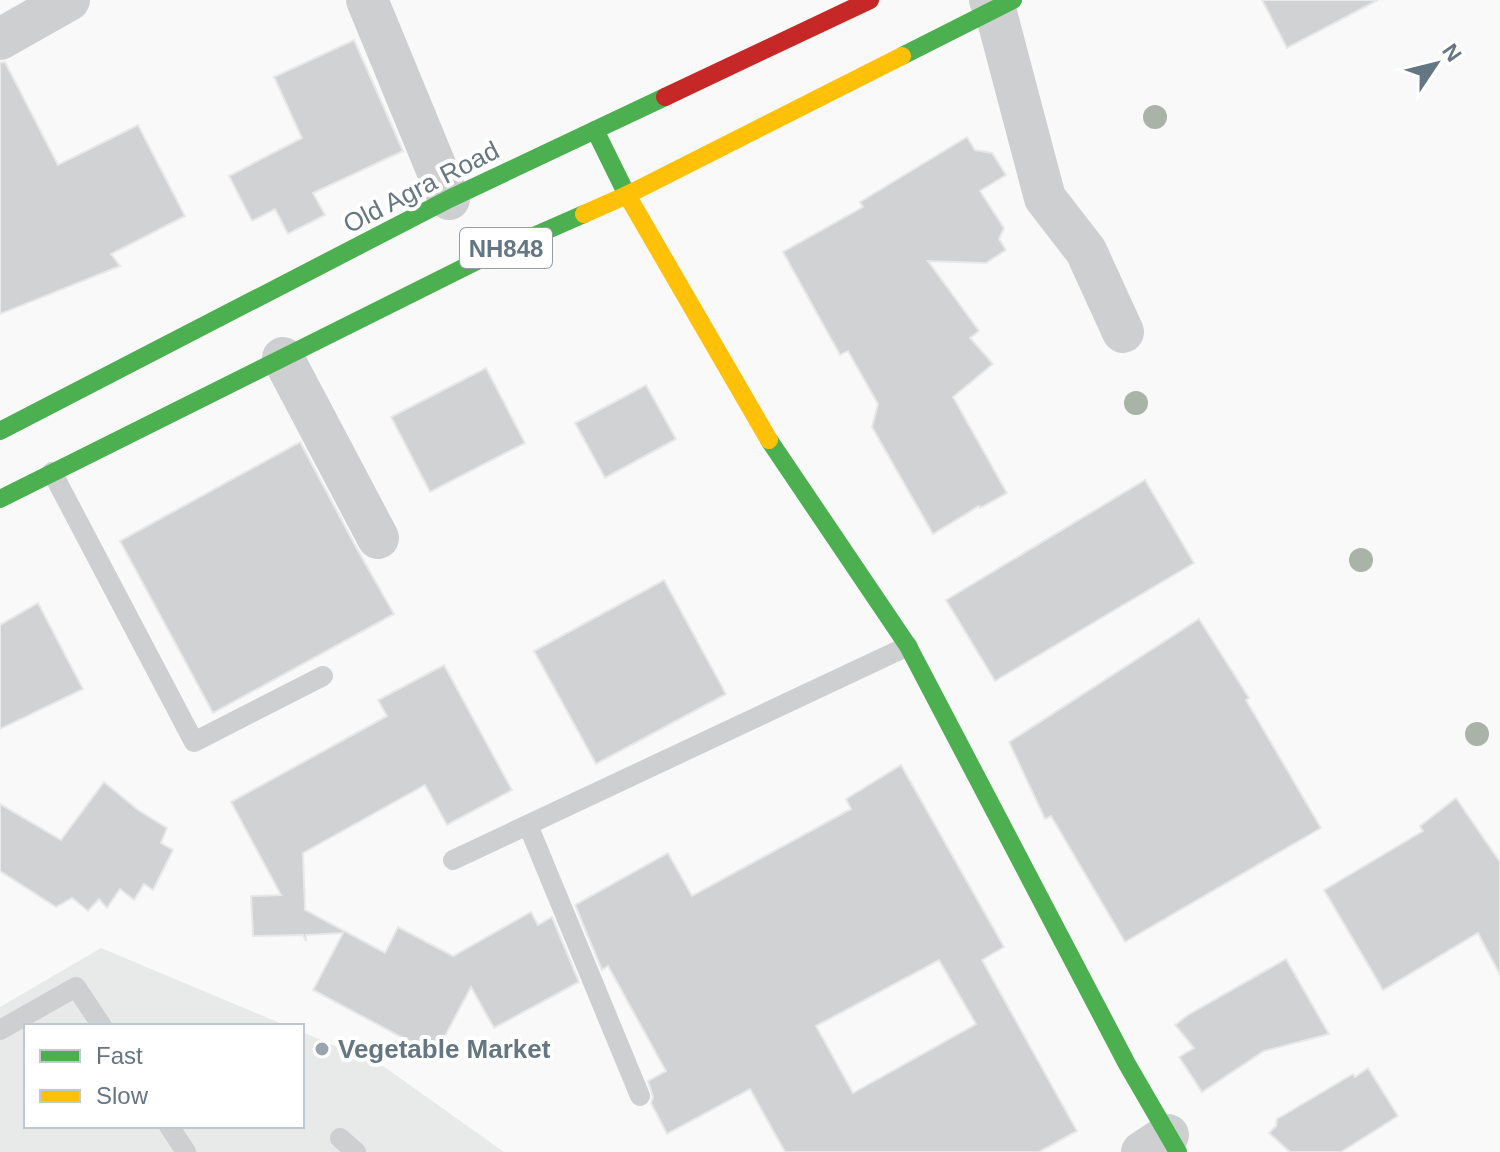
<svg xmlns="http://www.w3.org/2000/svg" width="1500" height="1152" viewBox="0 0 1500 1152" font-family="Arial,sans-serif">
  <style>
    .built { fill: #e8e9e9 }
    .building { fill: #d0d2d3; stroke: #e8e8e8; stroke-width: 2; fill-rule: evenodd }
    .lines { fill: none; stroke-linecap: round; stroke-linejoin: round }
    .lane { stroke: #cecfd0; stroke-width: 20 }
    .street { stroke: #cecfd0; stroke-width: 42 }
    .fast { stroke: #4caf50; stroke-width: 18 }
    .slow { stroke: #ffc107; stroke-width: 18 }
    .jam { stroke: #c62828; stroke-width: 18 }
    .tree { fill: #a9b3a7 }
    .poi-dot { fill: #99a4ac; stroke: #fff; stroke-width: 3 }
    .labels { text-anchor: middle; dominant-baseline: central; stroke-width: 8; stroke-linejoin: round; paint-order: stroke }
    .shield { fill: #fff; stroke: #939fa8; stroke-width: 2 }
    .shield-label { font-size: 24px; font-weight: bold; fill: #657683 }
    .street-label { font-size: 26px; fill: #657683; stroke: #fff }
    .poi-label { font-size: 26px; font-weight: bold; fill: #657683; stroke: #fff; text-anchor: start }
  </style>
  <rect width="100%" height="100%" fill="#f9f9f9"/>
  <polygon class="built" points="101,948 287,1026 26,1026 26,1126 302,1126 302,1032 383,1066 504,1152 0,1152 0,1007"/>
  <g class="building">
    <polygon points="1262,0 1378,0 1287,48"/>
    <polygon points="354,40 403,151 313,193 325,215 288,234 275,209 252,221 229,176 302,138 274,77"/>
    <polygon points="5,62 58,165 138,125 185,216 111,254 120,266 0,314 0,63"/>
    <polygon points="967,137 975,150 992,153 1006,175 980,191 1004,228 999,239 1006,250 986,263 928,261 979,331 970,338 993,364 953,397 1007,493 980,508 979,506 933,534 872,427 878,404 848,351 840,355 783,252 863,207 860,202"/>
    <polygon points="486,368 525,443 430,492 391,417"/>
    <polygon points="646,385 676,439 605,478 575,423"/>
    <polygon points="300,442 357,549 394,614 213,713 120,541"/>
    <polygon points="1145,480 1194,563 995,681 946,600"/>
    <polygon points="664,580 726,694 596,764 534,651"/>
    <polygon points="38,603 83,689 0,729 0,625"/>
    <polygon points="1199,619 1249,698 1246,700 1321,828 1125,942 1051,816 1045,819 1009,742"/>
    <polygon points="444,665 512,790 447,825 425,785 303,853 305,910 385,953 398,927 453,956 531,912 538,925 552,917 579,982 494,1028 471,987 435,1055 313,990 343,933 306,935 306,941 303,935 253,936 251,896 281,895 231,802 387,716 378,700"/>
    <path d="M 901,765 L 1004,947 L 982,960 L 1077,1131 L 1039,1152 L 785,1152 L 750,1089 L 667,1134 L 651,1103 L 653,1097 L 648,1081 L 666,1071 L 608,966 L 602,970 L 575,905 L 668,853 L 692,896 L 851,809 L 846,799 ZM 939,960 L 976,1024 L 853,1093 L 816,1026 Z"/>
    <polygon points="104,782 138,810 167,828 161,843 173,850 153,890 144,884 134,900 120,889 107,908 99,899 88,911 72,898 56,907 0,871 0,804 61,840"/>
    <polygon points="1456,798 1500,862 1500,975 1478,933 1383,990 1324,890 1423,831 1420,826"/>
    <polygon points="1286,959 1329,1034 1264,1051 1202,1092 1179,1057 1194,1048 1175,1025 1188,1015"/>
    <polygon points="1368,1068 1398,1116 1341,1152 1290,1152 1269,1133 1276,1126 1277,1119 1353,1074 1355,1077"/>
  </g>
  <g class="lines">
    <g class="lane">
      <polyline points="52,472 194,742 323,676"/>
      <polyline points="528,825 640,1096"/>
      <polyline points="453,860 908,646"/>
      <polyline points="0,1030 76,987 102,1026"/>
      <polyline points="169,1126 186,1152"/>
      <polyline points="340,1138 356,1152"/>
    </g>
    <g class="street">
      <polyline points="367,0 449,199"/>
      <polyline points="990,0 995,9 1045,198 1086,251 1123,332"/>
      <polyline points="0,39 69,0"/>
      <polyline points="283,358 378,538"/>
      <polyline points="1142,1152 1168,1135"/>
    </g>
    <g class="fast">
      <polyline points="902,56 1013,0"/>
      <polyline points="595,130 627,195"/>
      <polyline points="0,431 449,199 665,97"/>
      <polyline points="769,440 908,646 1127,1064 1178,1152"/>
      <polyline points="0,499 479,260 584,214"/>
    </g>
    <g class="slow">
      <polyline points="627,195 769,440"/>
      <polyline points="584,214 627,195 902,56"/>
    </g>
    <polyline class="jam" points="665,97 870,0"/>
  </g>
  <g class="tree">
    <circle cx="1155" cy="117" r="12"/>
    <circle cx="1136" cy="403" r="12"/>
    <circle cx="1361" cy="560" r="12"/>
    <circle cx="1477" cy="734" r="12"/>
  </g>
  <circle class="poi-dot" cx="322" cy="1049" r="8"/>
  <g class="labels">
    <rect class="shield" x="460" y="228" width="92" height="40" rx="6"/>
    <g class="shield-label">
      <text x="506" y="248">NH848</text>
    </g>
    <g class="street-label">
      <text transform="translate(421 187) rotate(-27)">Old Agra Road</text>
    </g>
    <g class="poi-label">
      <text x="338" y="1049">Vegetable Market</text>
    </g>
  </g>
  <rect x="24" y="1024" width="280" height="104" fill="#ffffff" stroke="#c1c8cd" stroke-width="2"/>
  <rect x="40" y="1050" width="40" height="12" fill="#4caf50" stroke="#c1c8cd" stroke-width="2"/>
  <text x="96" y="1064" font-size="24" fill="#657683">Fast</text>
  <rect x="40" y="1090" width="40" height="12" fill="#ffc107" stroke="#c1c8cd" stroke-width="2"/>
  <text x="96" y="1104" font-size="24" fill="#657683">Slow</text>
  <g transform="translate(1436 64) rotate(55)" stroke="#ffffff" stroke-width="6" paint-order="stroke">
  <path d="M0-6L14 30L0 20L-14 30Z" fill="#657683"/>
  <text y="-12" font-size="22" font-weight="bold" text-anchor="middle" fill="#657683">N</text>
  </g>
</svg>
